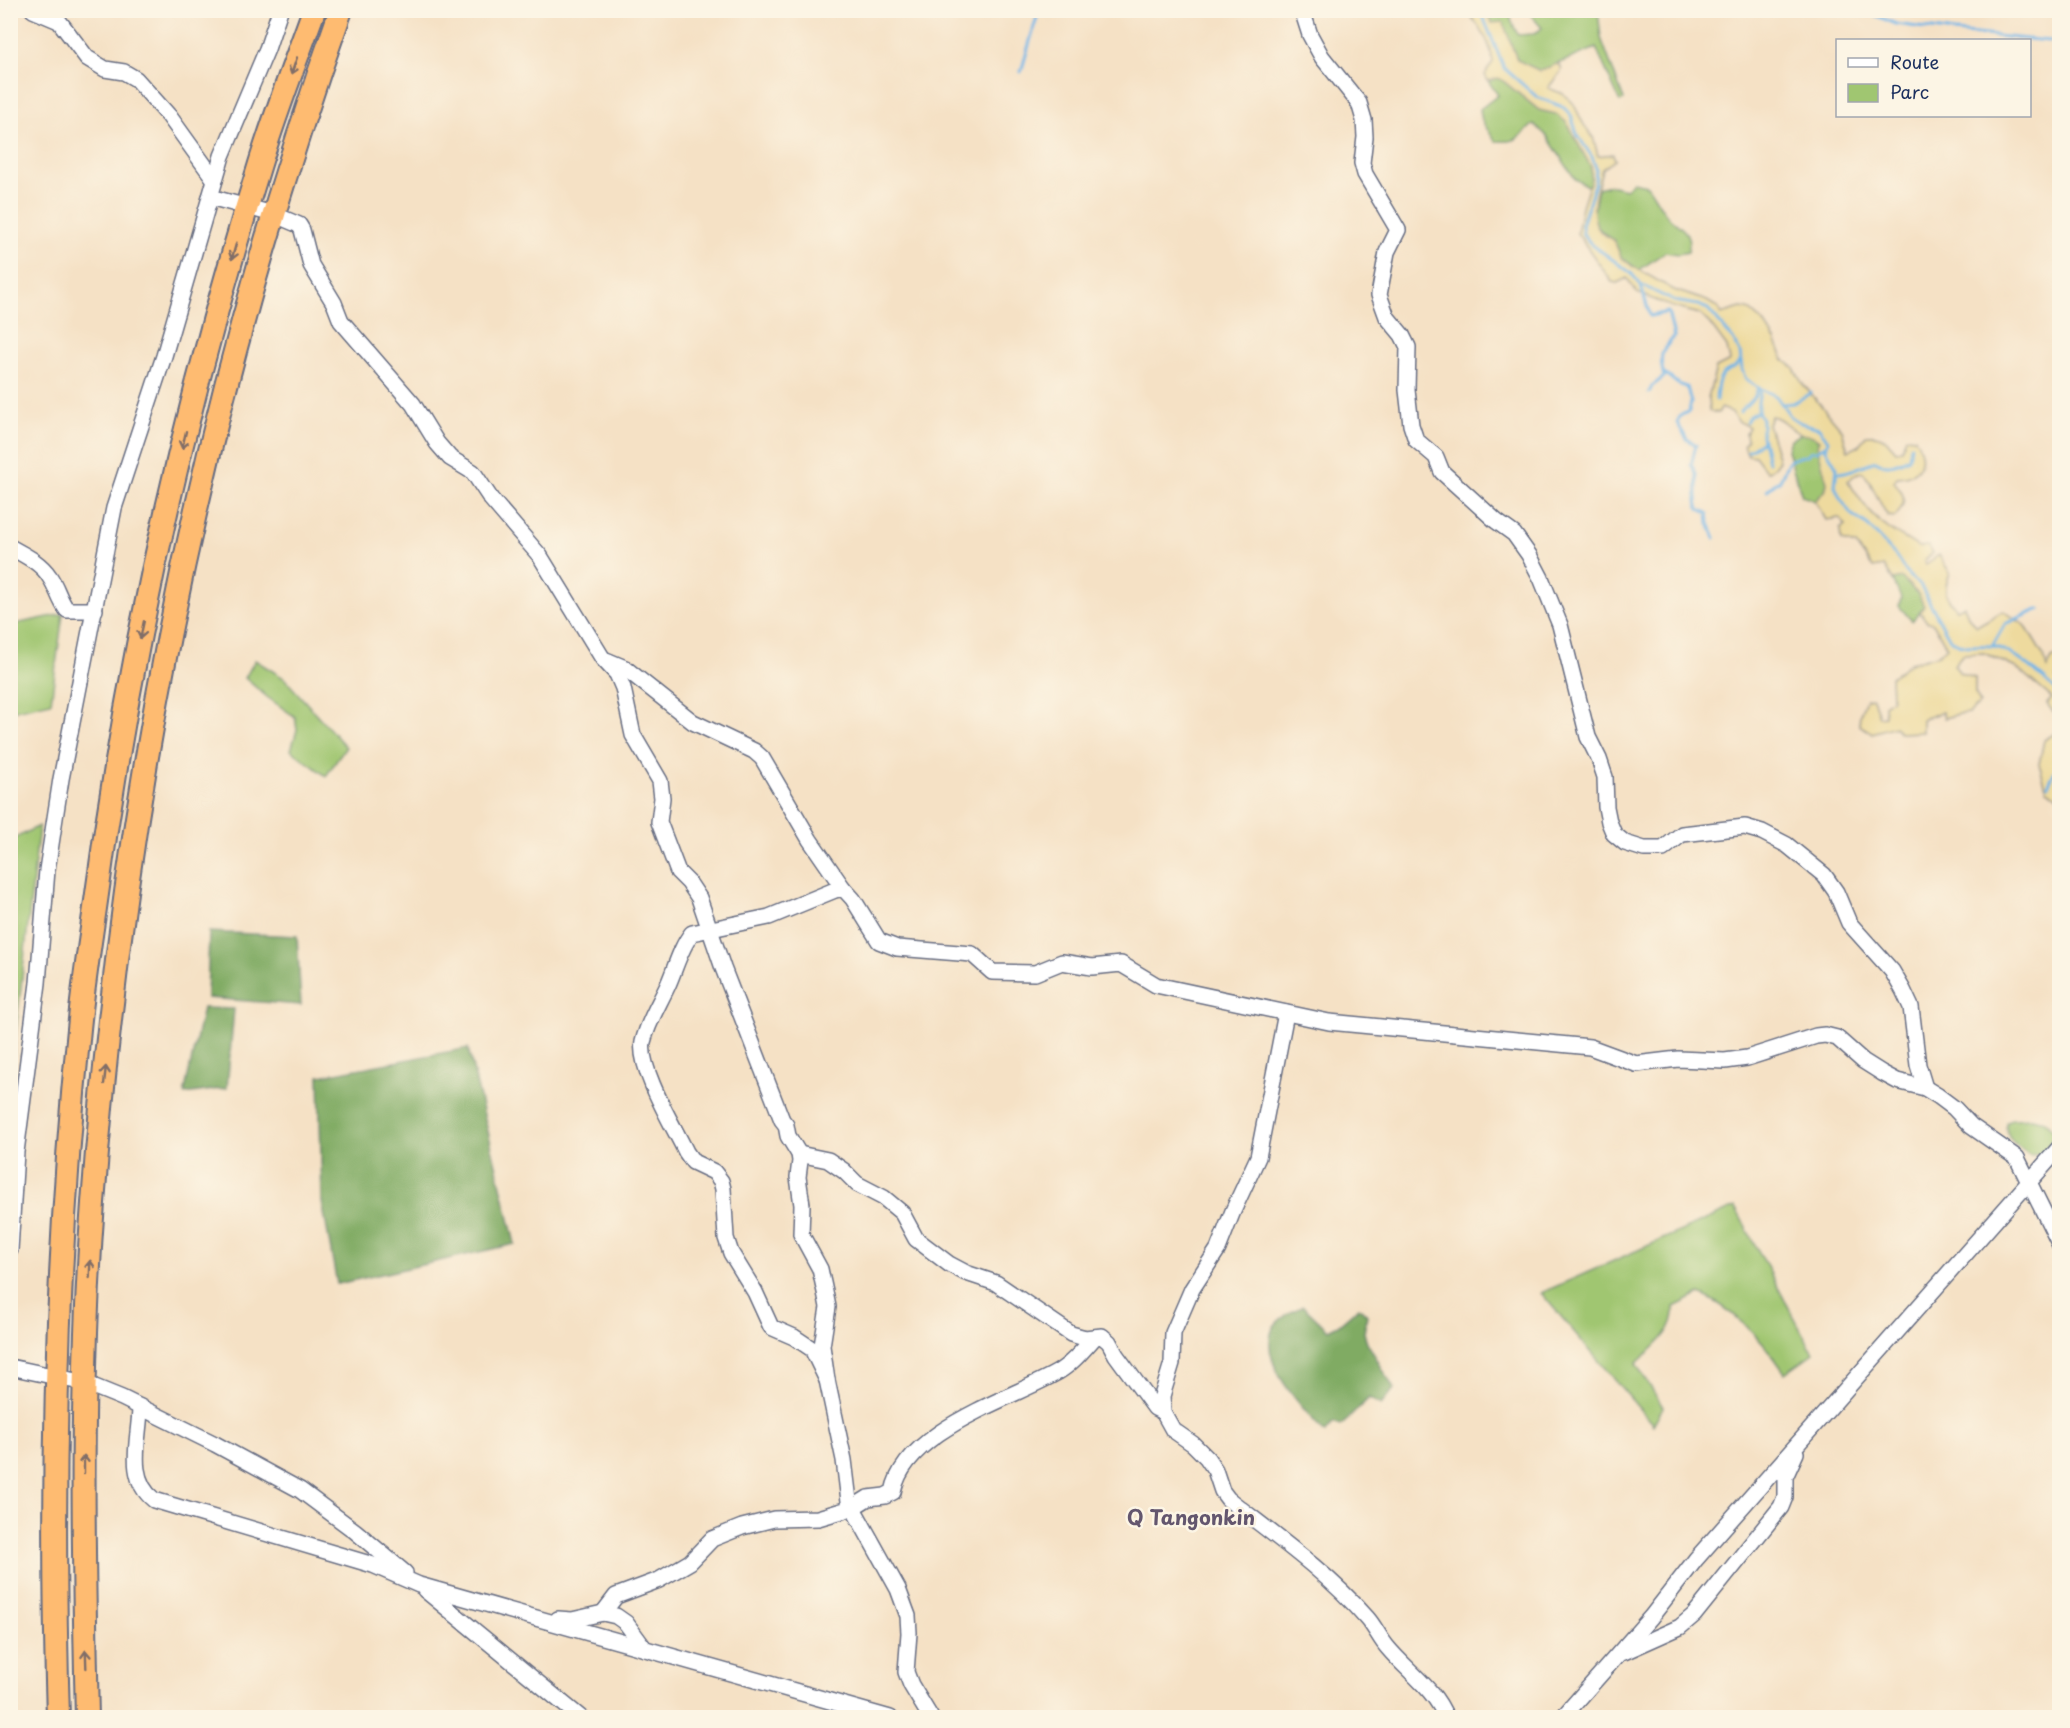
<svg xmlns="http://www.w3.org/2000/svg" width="2070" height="1728" viewBox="0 0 2070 1728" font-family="'Playpen Sans',sans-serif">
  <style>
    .green { fill: #a0c671; stroke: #5e7a68; stroke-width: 1.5 }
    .forest { fill: #80ab63; stroke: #4e6d60; stroke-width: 1.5 }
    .sand { fill: #eeda9e; stroke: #84847e; stroke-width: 1.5 }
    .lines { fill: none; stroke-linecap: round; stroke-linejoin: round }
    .stream { stroke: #72b5e7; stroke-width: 3 }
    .minor-casing { stroke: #676d82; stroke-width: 18 }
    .highway-casing { stroke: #676d82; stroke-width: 26 }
    .minor { stroke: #fff; stroke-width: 15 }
    .highway { stroke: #febb71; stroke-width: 22 }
    .oneway { stroke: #816e67 }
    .labels { text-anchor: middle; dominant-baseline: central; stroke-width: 5; stroke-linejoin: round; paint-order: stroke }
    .quarter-label { font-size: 20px; font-weight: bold; fill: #63566e; stroke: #fcf5e5 }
  </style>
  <rect width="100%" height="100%" fill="#fcf5e5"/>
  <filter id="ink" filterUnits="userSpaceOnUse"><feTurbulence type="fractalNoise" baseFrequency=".0167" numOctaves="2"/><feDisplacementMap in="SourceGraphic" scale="12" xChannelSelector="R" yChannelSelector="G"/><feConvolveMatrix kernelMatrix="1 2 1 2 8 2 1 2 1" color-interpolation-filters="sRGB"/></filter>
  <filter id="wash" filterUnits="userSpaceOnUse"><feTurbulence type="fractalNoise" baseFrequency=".008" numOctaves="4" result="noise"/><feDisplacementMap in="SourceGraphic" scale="24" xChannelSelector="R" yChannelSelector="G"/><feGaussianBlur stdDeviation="1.35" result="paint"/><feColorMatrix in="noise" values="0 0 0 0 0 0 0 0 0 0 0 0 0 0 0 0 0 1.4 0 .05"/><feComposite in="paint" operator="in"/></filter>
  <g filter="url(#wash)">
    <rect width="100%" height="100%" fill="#f5e1c5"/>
    <g class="green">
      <polygon points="1485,11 1512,11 1511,20 1518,35 1534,34 1542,28 1530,14 1529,11 1598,11 1601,38 1624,100 1620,102 1596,48 1540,71 1517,60 1503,23 1492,23"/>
      <path d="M 1497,78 L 1502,80 L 1539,110 L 1557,114 L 1566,122 L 1591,167 L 1591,179 L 1589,187 L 1575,179 L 1547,136 L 1534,124 C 1518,137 1519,143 1495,141 L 1482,121 L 1480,109 L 1498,95 L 1488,81 Z"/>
      <path d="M 1632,182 L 1647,185 C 1654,194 1659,205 1666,214 C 1677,228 1693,228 1688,252 L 1678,254 L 1665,252 L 1639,270 L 1621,257 L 1614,240 C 1588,226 1593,213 1598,188 L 1609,185 L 1626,189 Z"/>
      <polygon points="1801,434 1811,434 1819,441 1827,483 1825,491 1815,501 1802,496 1787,450 1790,440"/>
      <polygon points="1902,578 1918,594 1924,606 1912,621 1899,606 1901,598 1893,580"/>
      <polygon points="63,614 51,702 11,711 10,625"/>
      <polygon points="255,660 284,678 346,747 326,776 291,750 297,730 295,717 267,697 245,678"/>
      <polygon points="39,826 12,1067 10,1064 11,840"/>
      <path d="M 2032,1118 L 2045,1121 L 2056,1135 L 2042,1154 L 2030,1155 C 2019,1147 2005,1139 2006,1123 L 2012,1119 Z"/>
      <path d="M 1735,1207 L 1813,1353 L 1785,1373 C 1764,1342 1736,1309 1700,1294 L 1674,1307 C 1676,1333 1652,1348 1636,1364 L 1663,1407 L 1653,1425 L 1541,1293 Z"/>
    </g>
    <g class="forest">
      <polygon points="209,932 297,936 301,1005 207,998"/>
      <polygon points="203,1008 234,1009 227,1088 184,1094"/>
      <polygon points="468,1048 515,1244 337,1284 322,1202 319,1076"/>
      <path d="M 1303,1306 L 1328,1330 L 1338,1325 L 1359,1307 L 1367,1315 L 1364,1333 L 1367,1342 L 1394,1389 L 1381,1405 L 1369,1398 L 1341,1426 L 1333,1423 L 1325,1433 C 1304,1409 1257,1364 1273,1328 C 1278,1318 1293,1311 1303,1306 Z"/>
    </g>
    <g class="sand">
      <path d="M 1466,11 L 1485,11 L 1492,23 L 1503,22 L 1517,60 L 1540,71 L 1559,63 L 1562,70 L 1548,88 L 1563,94 L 1573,103 L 1584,125 L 1593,137 L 1598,156 L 1613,154 L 1615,160 L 1602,169 C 1598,186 1587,217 1601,232 C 1604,235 1611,238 1614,240 L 1621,257 L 1632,266 L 1674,290 L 1707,301 L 1717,307 L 1721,314 L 1741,308 L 1748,309 L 1764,323 L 1775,340 L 1784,360 L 1794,368 L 1802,383 L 1842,430 L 1848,451 L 1858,446 L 1867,435 C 1881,433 1887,440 1896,451 L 1901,450 L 1906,437 L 1915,438 C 1927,459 1923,475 1897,477 L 1894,482 C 1906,495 1907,503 1895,517 L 1888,516 C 1878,502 1874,486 1863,472 L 1856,474 L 1848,481 C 1859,498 1871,517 1889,529 C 1899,536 1907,539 1918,547 L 1928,546 L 1933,553 L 1924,560 L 1926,564 L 1939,555 L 1950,573 C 1943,591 1944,595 1956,609 L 1964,606 L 1969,618 L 1977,626 L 2003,611 L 2025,625 L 2043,655 L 2047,668 L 2052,659 L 2059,655 L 2059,674 L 2056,678 L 2059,682 L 2059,712 L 2054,713 L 2047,704 L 2052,698 L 2018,669 L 1984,653 L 1963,654 L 1954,665 L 1960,673 L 1975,678 L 1975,693 L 1980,703 L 1969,713 L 1959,714 L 1944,718 L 1942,712 L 1922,719 L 1922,732 L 1900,733 L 1895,726 L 1872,733 L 1859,725 L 1860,714 L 1866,699 L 1873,698 L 1879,717 L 1885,716 L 1884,705 L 1892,699 L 1891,677 L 1910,663 L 1937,655 L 1947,647 L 1933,623 L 1927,622 L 1920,612 L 1924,606 L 1918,594 L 1902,578 L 1893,580 L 1884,566 L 1873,568 L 1856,545 L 1841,541 L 1840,529 L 1846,526 L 1839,518 L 1826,520 L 1815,501 L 1825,491 L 1827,483 L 1817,445 L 1819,440 C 1808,432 1811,437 1801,434 C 1789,430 1783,417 1771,416 L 1768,424 L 1779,460 L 1774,467 L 1767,472 L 1755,456 L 1748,455 L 1743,445 L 1747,441 L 1746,433 L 1749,427 L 1737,421 L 1732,412 L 1721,408 L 1718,413 L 1709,411 L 1708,398 L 1716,368 L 1730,361 L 1727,347 L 1710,324 L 1700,314 L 1673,307 L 1637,293 L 1627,278 L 1617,283 L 1612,282 L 1577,233 L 1582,206 L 1591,179 L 1591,167 L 1566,122 L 1556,114 L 1539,110 L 1502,80 L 1497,78 L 1488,81 L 1485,75 L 1487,70 L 1493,62 C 1490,41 1480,26 1466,11 Z"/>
      <polygon points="2059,731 2059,797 2047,790 2039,764 2044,740"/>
    </g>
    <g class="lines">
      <g class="stream">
        <path d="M 1476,10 L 1484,19 L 1504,68 L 1537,97 L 1563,107 L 1571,115 L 1577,134 L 1592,157 L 1596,168 L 1595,183 L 1582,225 L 1583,234 L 1591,244 L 1631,273 L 1641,285 L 1674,301 L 1698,305 L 1708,309 L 1733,339 L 1740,352 L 1742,370 L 1746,379 L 1755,386 L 1776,396 L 1791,417 L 1801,423 L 1819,428 L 1828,441 L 1826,449 L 1837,468 L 1835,486 L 1840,498 L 1851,514 L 1868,526 L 1895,555 L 1909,576 L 1920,585 L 1950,639 C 1964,650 1975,644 1991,646 C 2011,648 2046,680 2060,694"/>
        <polyline points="1863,10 1896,24 1954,32 2060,42"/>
        <polyline points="1021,72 1039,10"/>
        <path d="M 1641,286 L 1650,316 L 1668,312 L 1674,337 C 1660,352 1659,357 1664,377 L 1652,386 L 1649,393"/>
        <path d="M 1663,372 L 1678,384 L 1687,387 L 1691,403 L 1689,411 L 1680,416 L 1677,423 L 1687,439 L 1696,445 L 1691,465 C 1702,477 1693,495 1699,509 L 1708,513 L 1709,523 L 1715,538"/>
        <polyline points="1761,389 1758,402 1758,411 1762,420 1762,436 1768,462"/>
        <path d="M 1716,400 C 1717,389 1717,376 1727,371 C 1733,368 1736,367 1740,362"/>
        <polyline points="1782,404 1793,403 1811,393"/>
        <polyline points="1740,412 1755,396 1758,388"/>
        <polyline points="1746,422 1749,417 1758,411"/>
        <polyline points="1748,451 1763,441"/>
        <path d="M 1837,473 C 1851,473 1862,465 1876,461 C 1888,469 1898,463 1909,458 L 1911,445"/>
        <polyline points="1767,490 1780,480 1789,460 1807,455 1811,451 1817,451 1826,445"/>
        <polyline points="1993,645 2005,624 2040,609"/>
        <polyline points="2048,785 2055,771 2060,768"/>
      </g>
    </g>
  </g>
  <g filter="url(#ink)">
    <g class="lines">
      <g class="minor-casing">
        <g id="minor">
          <polyline points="33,10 59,21 87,58 105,69 124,72 136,79 169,116 215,180"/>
          <polyline points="1302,10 1310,35 1322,57 1359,103 1364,120 1365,137 1362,163 1365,174 1398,230 1387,252 1379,295 1387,317 1402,335 1408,347 1407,390 1411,425 1416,440 1436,457 1442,472 1496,521 1514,534 1529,555 1541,578 1560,625 1588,737 1599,759 1605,777 1606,807 1609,822 1614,834 1625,843 1644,849 1663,849 1682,834 1745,827 1762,832 1787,845 1824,875 1836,892 1849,923 1892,971 1903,990 1911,1007 1918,1065 1925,1088"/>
          <polyline points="210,197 273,214 299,225 302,230 311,265 334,303 341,321 413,404 437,443 450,458 473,472 491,499 540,556 603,659 617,674 623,688 633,735 660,781 662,798 659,822 678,872 689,883 699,898 723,968 782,1120 786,1125 788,1136 799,1154 800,1161 798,1177 802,1205 801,1234 820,1269 825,1292 828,1307 822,1346 827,1380 844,1460 849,1501 898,1589 908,1616 909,1633 906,1672 911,1685 931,1718"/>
          <path d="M 10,547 C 24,555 40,562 49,576 C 57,587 59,600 67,610 L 95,610"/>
          <polyline points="606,660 625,668 693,722 754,751 762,758 810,840 843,888"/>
          <path d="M 1286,1013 L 1258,1157 L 1233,1211 L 1218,1249 L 1192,1289 L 1173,1333 L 1172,1363 L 1162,1396 L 1163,1412 L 1173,1430 L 1193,1444 L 1207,1458 L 1215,1470 L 1222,1491 L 1228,1499 C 1274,1535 1328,1573 1367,1618 C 1375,1627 1380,1639 1388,1648 C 1407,1671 1435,1689 1446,1718"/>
          <polyline points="799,1154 828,1160 844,1171 857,1184 884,1198 902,1213 916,1239 949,1264 966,1273 996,1283 1071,1334 1085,1338 1102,1336 1109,1342 1116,1355 1155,1408 1163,1412"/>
          <polyline points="10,1250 16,1152 38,983 47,870 61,779 114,508 164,356 222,156 267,49 280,10"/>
          <polyline points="10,1367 85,1383 122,1398 215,1444 300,1490 355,1531 405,1573"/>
          <path d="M 827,1380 L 812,1349 L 794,1337 L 771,1327 L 755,1292 L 731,1253 L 726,1238 L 723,1189 L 721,1181 L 714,1172 L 693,1162 L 686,1152 C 674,1127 638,1068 643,1042 C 648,1022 658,1006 667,987 C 675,970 680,948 692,933 L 769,917 L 835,890 L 843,888 L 853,899 L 879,941 L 897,948 L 972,954 L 992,972 L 1035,973 L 1062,962 L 1092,967 L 1121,964 L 1156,985 L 1329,1022 L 1590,1047 L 1636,1064 L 1678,1059 L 1725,1061 L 1747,1058 L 1816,1036 L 1825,1035 L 1837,1038 L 1863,1061 L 1882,1073 L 1897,1081 L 1925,1088 L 1938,1096 L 1954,1108 L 1971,1126 L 2017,1158 L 2060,1245"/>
          <path d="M 140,1407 C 140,1438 125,1477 154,1500 L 373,1565 L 419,1585 L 890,1718"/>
          <polyline points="425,1590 581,1718"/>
          <path d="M 603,1613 L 616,1596 L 659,1580 L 690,1562 L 712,1539 L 742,1527 L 774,1519 L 818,1518 L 852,1508 L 868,1498 L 885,1496 L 893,1492 C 905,1430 1009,1400 1058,1372 C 1072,1364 1084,1349 1095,1337"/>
          <polyline points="558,1619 572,1620 603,1613 616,1616 626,1623 645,1649"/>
          <polyline points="1624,1652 1680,1627 1694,1615 1781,1507 1785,1497 1785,1477 1796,1453"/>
          <polyline points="1562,1718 1651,1617 1696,1559 2060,1147"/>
        </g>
      </g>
      <g class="highway-casing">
        <g id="highway">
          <path d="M 58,1718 C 51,1488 56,1257 79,1029 C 83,988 89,948 95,908 C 128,657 184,408 259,167 C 275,114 295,63 314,10"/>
          <path d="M 87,1718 C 83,1546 80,1374 93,1203 C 123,797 204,394 341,10"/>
        </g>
      </g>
      <use href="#minor" class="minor"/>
      <use href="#highway" class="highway"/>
    </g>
    <defs><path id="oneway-shaft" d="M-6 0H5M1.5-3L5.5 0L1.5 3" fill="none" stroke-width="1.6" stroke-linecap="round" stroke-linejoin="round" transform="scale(1.5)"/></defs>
    <g class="oneway">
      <use href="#oneway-shaft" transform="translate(294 66) rotate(109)"/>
      <use href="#oneway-shaft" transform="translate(234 251) rotate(106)"/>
      <use href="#oneway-shaft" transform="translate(184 440) rotate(103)"/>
      <use href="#oneway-shaft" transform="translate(142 630) rotate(102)"/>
      <use href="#oneway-shaft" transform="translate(105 1075) rotate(-84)"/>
      <use href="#oneway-shaft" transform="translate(90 1269) rotate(-88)"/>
      <use href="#oneway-shaft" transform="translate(84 1464) rotate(-90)"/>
      <use href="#oneway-shaft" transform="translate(86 1659) rotate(-92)"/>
    </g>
  </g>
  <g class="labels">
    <g class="quarter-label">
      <text x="1191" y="1517">Q Tangonkin</text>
    </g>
  </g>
  <rect width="2070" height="1728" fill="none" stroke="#fcf5e5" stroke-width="36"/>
  <rect x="1836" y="39" width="195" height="78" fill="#fcf5e5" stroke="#a2a6af" stroke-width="1.5"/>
  <rect x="1848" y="58" width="30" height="9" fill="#ffffff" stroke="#a2a6af" stroke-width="1.5"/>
  <text x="1890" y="69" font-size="18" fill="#1b2f5e">Route</text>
  <rect x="1848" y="84" width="30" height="18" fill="#a0c671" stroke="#a2a6af" stroke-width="1.5"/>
  <text x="1890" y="99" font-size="18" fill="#1b2f5e">Parc</text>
</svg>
